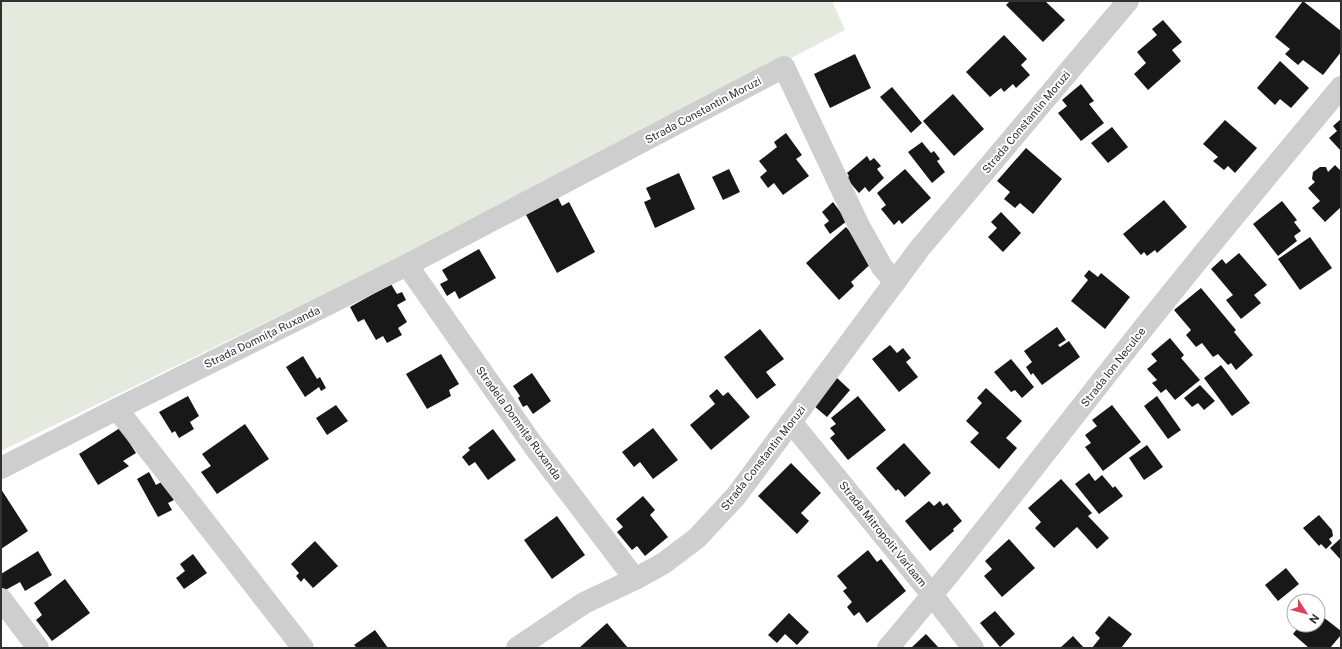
<svg xmlns="http://www.w3.org/2000/svg" width="1342" height="649" viewBox="0 0 1342 649" font-family="'Public Sans',sans-serif">
  <style>
    .green { fill: #e5eade }
    .building { fill: #181818 }
    .lines { fill: none; stroke-linecap: round; stroke-linejoin: round }
    .minor { stroke: #cecece; stroke-width: 22 }
    .labels { text-anchor: middle; dominant-baseline: central; stroke-width: 4; stroke-linejoin: round; paint-order: stroke }
    .street-label { font-size: 11px; fill: #313131; stroke: #fff }
  </style>
  <rect width="100%" height="100%" fill="#fff"/>
  <polygon class="green" points="1,1 832,1 845,30 552,183 1,451"/>
  <g class="building">
    <polygon points="1010,1 1045,1 1065,20 1043,42 1006,5"/>
    <polygon points="1303,1 1341,31 1341,52 1323,75 1303,60 1298,65 1285,54 1290,49 1275,37"/>
    <polygon points="1163,20 1182,42 1172,50 1181,61 1148,90 1134,74 1146,63 1137,52 1157,35 1152,29"/>
    <polygon points="1004,35 1027,59 1021,65 1030,75 1016,88 1013,84 1004,92 1001,88 990,97 966,72"/>
    <polygon points="855,54 871,88 830,108 814,74"/>
    <polygon points="1280,61 1309,88 1291,108 1280,99 1275,105 1257,88"/>
    <polygon points="1081,84 1094,101 1089,104 1104,123 1081,141 1058,113 1067,106 1062,100"/>
    <polygon points="892,87 922,123 911,133 880,97"/>
    <polygon points="953,94 984,129 954,156 923,121"/>
    <polygon points="1341,119 1341,151 1329,138 1337,131 1333,126"/>
    <polygon points="1225,120 1257,148 1235,173 1228,166 1224,170 1213,161 1218,157 1203,144"/>
    <polygon points="1112,127 1128,147 1108,163 1091,143"/>
    <polygon points="786,133 802,155 796,159 809,176 783,195 774,183 768,188 760,177 767,171 759,161 777,147 774,142"/>
    <polygon points="922,142 931,153 934,151 940,159 937,161 945,172 932,183 908,152"/>
    <polygon points="1026,148 1062,179 1033,214 1020,203 1015,208 1004,199 1010,192 997,181"/>
    <polygon points="867,156 870,161 874,158 881,166 877,169 884,178 869,192 865,187 859,193 847,179 849,176 847,173"/>
    <polygon points="1335,165 1341,171 1341,207 1325,222 1312,208 1320,201 1308,188 1315,182 1312,179 1313,172 1320,167 1326,167 1328,172"/>
    <polygon points="729,169 740,192 723,200 712,177"/>
    <polygon points="905,169 931,198 902,224 899,220 894,225 881,209 886,205 877,193"/>
    <polygon points="679,173 695,209 655,228 644,202 651,199 646,188"/>
    <polygon points="556,194 562,206 569,202 595,252 557,273 524,211"/>
    <polygon points="1164,200 1187,227 1157,253 1155,250 1147,256 1144,252 1141,255 1123,234"/>
    <polygon points="1282,201 1297,220 1294,222 1301,231 1294,236 1297,241 1278,256 1253,224"/>
    <polygon points="833,202 847,221 830,234 824,225 829,221 822,212"/>
    <polygon points="1001,212 1021,233 1003,252 988,237 997,228 991,222"/>
    <polygon points="846,227 875,260 851,282 854,286 839,300 806,263"/>
    <polygon points="1310,237 1332,268 1300,290 1278,259"/>
    <polygon points="479,249 496,278 459,299 455,291 447,296 440,284 448,280 442,270"/>
    <polygon points="1239,253 1267,285 1254,295 1261,303 1241,319 1226,300 1233,295 1211,269 1222,259 1226,264"/>
    <polygon points="1089,270 1098,277 1101,273 1130,297 1105,329 1071,301 1088,280 1084,276"/>
    <polygon points="391,284 397,294 402,292 406,300 397,305 407,322 398,328 402,335 387,343 383,336 376,340 364,319 358,322 350,307"/>
    <polygon points="1201,288 1236,330 1234,332 1253,355 1236,370 1231,363 1228,365 1218,354 1213,357 1202,343 1196,347 1186,335 1191,330 1174,310"/>
    <polygon points="1057,327 1066,340 1058,345 1060,347 1069,341 1080,357 1042,385 1033,373 1031,375 1026,367 1032,362 1024,351"/>
    <polygon points="760,329 784,359 766,372 776,385 757,399 724,357"/>
    <polygon points="1170,338 1184,355 1181,358 1200,380 1175,400 1166,389 1161,393 1152,383 1157,380 1147,369 1157,361 1151,354"/>
    <polygon points="890,345 897,353 903,348 911,358 906,362 918,377 899,392 872,359"/>
    <polygon points="441,354 459,384 449,390 451,396 427,409 406,374"/>
    <polygon points="303,356 317,379 320,377 326,388 321,391 319,387 305,397 286,367"/>
    <polygon points="1011,359 1034,387 1022,398 1015,390 1011,392 994,372"/>
    <polygon points="1221,365 1250,403 1232,416 1204,378"/>
    <polygon points="532,373 551,401 533,414 527,405 523,407 518,398 520,396 513,386"/>
    <polygon points="837,378 850,390 827,417 814,406"/>
    <polygon points="1200,385 1215,401 1204,410 1198,403 1192,407 1184,398"/>
    <polygon points="986,388 1022,421 1006,438 1017,448 999,469 970,442 979,433 966,421 982,403 977,398"/>
    <polygon points="717,389 723,396 728,392 750,417 711,450 690,425 715,404 709,396"/>
    <polygon points="188,396 199,416 190,422 194,429 179,438 175,431 172,433 159,412"/>
    <polygon points="858,396 886,430 848,460 830,438 835,434 830,428 836,424 831,418"/>
    <polygon points="1157,396 1181,430 1168,439 1144,406"/>
    <polygon points="336,405 348,421 327,435 316,418"/>
    <polygon points="1112,405 1141,442 1103,471 1085,447 1091,443 1085,435 1097,426 1092,420"/>
    <polygon points="245,424 269,459 217,494 201,472 211,466 202,454"/>
    <polygon points="120,428 136,453 123,461 129,466 98,485 79,454"/>
    <polygon points="653,428 678,460 653,479 640,462 634,467 622,452"/>
    <polygon points="493,429 516,460 488,480 475,462 469,466 462,457 470,450 468,448"/>
    <polygon points="904,443 931,473 905,497 898,489 896,491 876,468"/>
    <polygon points="1147,445 1163,467 1144,480 1129,458"/>
    <polygon points="791,463 821,493 801,513 809,521 797,534 758,496"/>
    <polygon points="149,472 156,485 163,481 174,500 168,503 172,510 158,517 137,479"/>
    <polygon points="1089,473 1095,481 1102,475 1113,488 1115,486 1123,496 1099,514 1075,484"/>
    <polygon points="1061,479 1092,513 1088,516 1109,538 1097,549 1077,527 1054,548 1035,528 1041,522 1028,508"/>
    <polygon points="1,489 28,531 1,549"/>
    <polygon points="643,496 655,510 650,515 668,537 645,556 637,546 632,550 617,532 623,527 616,519"/>
    <polygon points="929,501 934,506 940,501 943,506 947,503 962,521 953,529 954,531 930,551 905,521"/>
    <polygon points="1319,515 1332,530 1333,536 1329,539 1332,543 1326,549 1321,544 1319,546 1303,528"/>
    <polygon points="557,516 585,555 552,579 524,540"/>
    <polygon points="1341,538 1341,560 1330,548"/>
    <polygon points="1009,539 1035,568 1002,597 984,576 992,569 985,561"/>
    <polygon points="315,541 338,566 313,588 304,578 301,582 296,576 299,573 291,564"/>
    <polygon points="868,550 877,562 881,559 906,591 867,623 859,612 854,616 847,607 852,602 843,591 847,588 837,576"/>
    <polygon points="38,551 52,575 25,591 20,582 2,592 1,590 1,574"/>
    <polygon points="193,554 207,573 184,589 176,578 185,571 180,564"/>
    <polygon points="1286,568 1299,584 1278,601 1265,585"/>
    <polygon points="65,579 90,613 52,641 36,620 42,615 34,603"/>
    <polygon points="995,611 1015,634 1000,647 980,623"/>
    <polygon points="789,613 809,632 797,645 785,634 777,643 768,635"/>
    <polygon points="1318,613 1341,631 1341,635 1330,648 1309,648 1293,634 1300,625 1318,625"/>
    <polygon points="1109,616 1132,634 1121,648 1092,648 1100,638 1095,633"/>
    <polygon points="607,623 628,648 579,648"/>
    <polygon points="375,630 388,648 357,648 354,645"/>
    <polygon points="926,634 939,648 911,648"/>
    <polygon points="1073,636 1084,648 1060,648"/>
  </g>
  <g class="lines">
    <g class="minor">
      <polyline points="407,265 533,445 635,579"/>
      <polyline points="117,409 303,648"/>
      <polyline points="791,422 933,596 973,648"/>
      <polyline points="1,468 117,409 407,265 784,67 859,226 882,267 895,282"/>
      <polyline points="1,599 38,648"/>
      <polyline points="517,648 584,603 635,579 664,563 697,538 736,496 920,248 1128,1"/>
      <path d="M 888,648 C 968,554 1042,456 1119,359 C 1191,267 1266,177 1341,87"/>
    </g>
  </g>
  <g class="labels">
    <g class="street-label">
      <text transform="translate(703 110) rotate(-28)">Strada Constantin Moruzi</text>
      <text transform="translate(1026 122) rotate(-50)">Strada Constantin Moruzi</text>
      <text transform="translate(262 337) rotate(-26)">Strada Domnița Ruxanda</text>
      <text transform="translate(1113 367) rotate(-52)">Strada Ion Neculce</text>
      <text transform="translate(519 423) rotate(54)">Stradela Domnița Ruxanda</text>
      <text transform="translate(763 458) rotate(-52)">Strada Constantin Moruzi</text>
      <text transform="translate(883 534) rotate(51)">Strada Mitropolit Varlaam</text>
    </g>
  </g>
  <rect width="1342" height="649" fill="none" stroke="#313131" stroke-width="4"/>
  <g transform="translate(1306 613) rotate(126)"><circle r="19" fill="#ffffff" stroke="#adadad"/>
  <path d="M0-3L7 15L0 10L-7 15Z" fill="#d9435d"/>
  <text y="-6" font-size="11" font-weight="bold" text-anchor="middle" fill="#313131">N</text>
  </g>
</svg>
